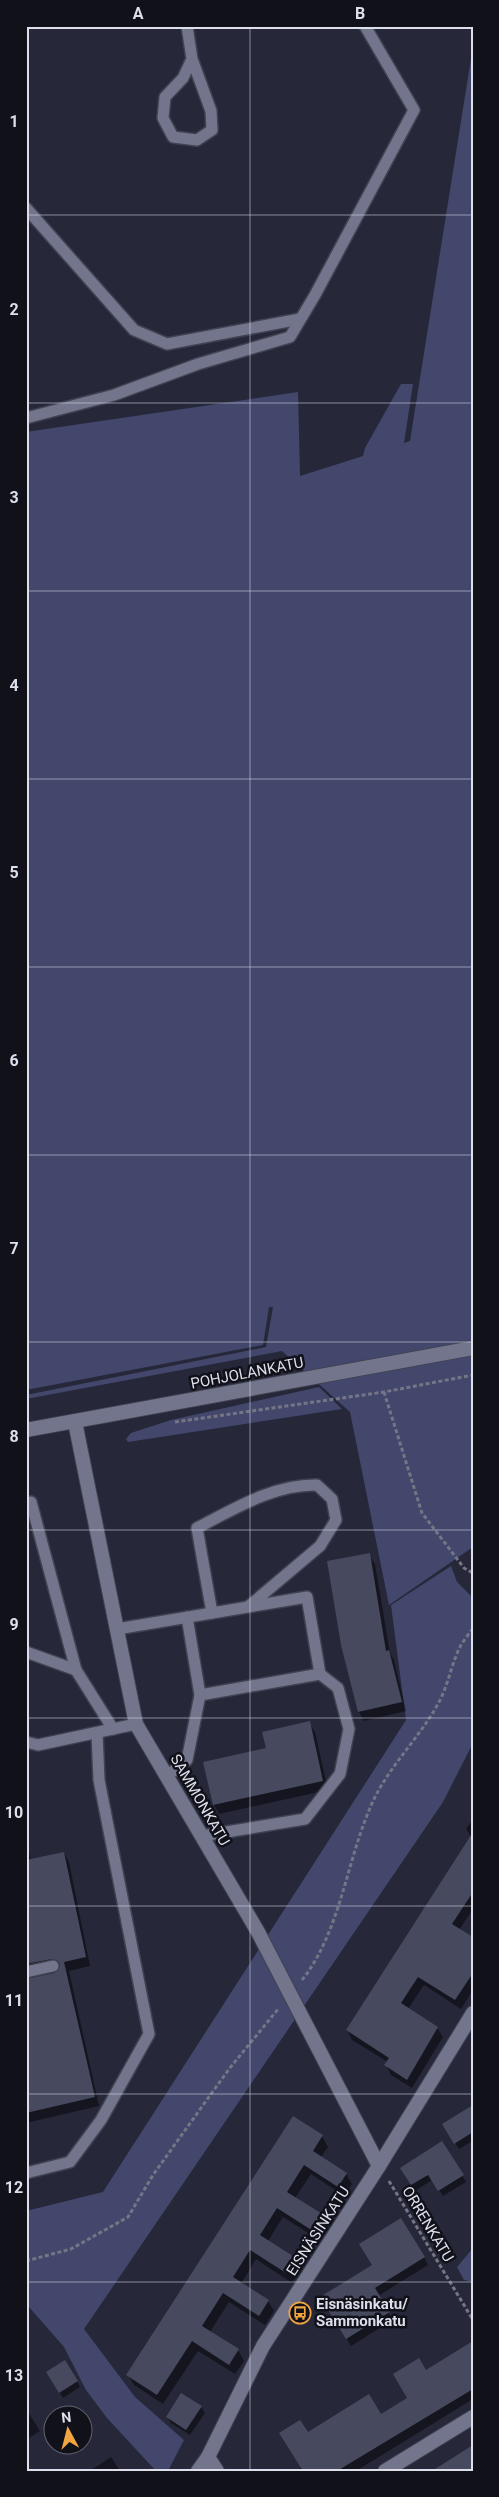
<svg xmlns="http://www.w3.org/2000/svg" width="499" height="2497" viewBox="0 0 499 2497" font-family="Roboto,sans-serif">
  <style>
    .green { fill: #43476c }
    .shadow { fill: #0007 }
    .building { fill: #474a5e }
    .lines { fill: none; stroke-linecap: round; stroke-linejoin: round }
    .service-casing { stroke: #404251; stroke-width: 14 }
    .minor-casing { stroke: #404251; stroke-width: 16 }
    .secondary-casing { stroke: #404251; stroke-width: 16 }
    .path { stroke: #747686; stroke-width: 3; stroke-dasharray: 4 2.5; stroke-linecap: butt }
    .service { stroke: #72758b; stroke-width: 11 }
    .minor { stroke: #72758b; stroke-width: 14 }
    .secondary { stroke: #72758b; stroke-width: 14 }
    .grid { fill: none; stroke: #dddfeb; stroke-width: 1; stroke-opacity: 0.55 }
    .labels { text-anchor: middle; dominant-baseline: central; stroke-width: 5; stroke-linejoin: round; paint-order: stroke }
    .street-label { font-size: 15px; fill: #dddfeb; stroke: #11111a }
    .poi-label { font-size: 15px; font-weight: bold; fill: #dddfeb; stroke: #11111a; text-anchor: start }
    .neatline { fill: none; stroke: #dddfeb; stroke-width: 2 }
    .grid-label { font-size: 16px; text-anchor: middle; font-weight: bold; fill: #dddfeb }
  </style>
  <rect width="100%" height="100%" fill="#26283a"/>
  <g class="green">
    <polygon points="473,46 473,1547 389,1605 350,1412 282,1351 26,1399 26,1395 266,1347 273,1307 269,1307 263,1345 26,1390 26,432 298,392 300,476 363,456 365,448 401,384 413,384 404,443 410,441"/>
    <polygon points="319,1387 342,1409 128,1442 126,1439 131,1433 171,1420"/>
    <polygon points="451,1566 457,1582 473,1598 473,1743 443,1802 84,2329 135,2397 184,2440 168,2471 156,2471 107,2418 86,2390 64,2347 29,2307 26,2307 26,2211 103,2192 406,1720 391,1605"/>
    <polygon points="473,2248 473,2282 464,2280 457,2267"/>
  </g>
  <g class="shadow">
    <polygon points="369,1555 375,1564 390,1653 394,1660 406,1711 364,1721 359,1712 343,1644"/>
    <polygon points="309,1723 315,1732 328,1790 219,1814 214,1805 267,1749"/>
    <polygon points="473,1819 473,1909 459,1930 473,1939 473,1990 461,2009 424,1985 408,2009 437,2028 443,2037 412,2088 391,2075 386,2065 388,2062 352,2040 347,2030 471,1837 466,1829"/>
    <polygon points="26,1841 31,1860 64,1853 69,1862 90,1966 69,1971 99,2106 26,2123 26,1980 59,1973 60,1969 26,1975"/>
    <polygon points="473,2106 473,2141 459,2149 443,2124"/>
    <polygon points="293,2118 322,2136 328,2147 321,2157 346,2174 352,2184 344,2196 311,2174 295,2198 323,2216 329,2226 319,2240 283,2217 268,2241 295,2259 301,2269 292,2283 256,2259 241,2284 268,2301 274,2311 265,2325 229,2302 210,2332 238,2350 244,2361 235,2374 198,2351 163,2404 134,2385 128,2375"/>
    <polygon points="442,2143 466,2182 443,2196 432,2180 415,2191 402,2168"/>
    <polygon points="424,2257 428,2265 378,2296 393,2320 351,2346 326,2305"/>
    <polygon points="473,2342 473,2399 356,2471 297,2471 302,2467 308,2434 380,2415 408,2398 425,2372"/>
    <polygon points="51,2379 77,2381 80,2387 63,2398"/>
    <polygon points="201,2407 205,2413 190,2435 171,2423 167,2417"/>
    <polygon points="26,2409 40,2431 26,2440"/>
    <polygon points="111,2457 120,2471 90,2471"/>
  </g>
  <g class="building">
    <polygon points="370,1553 386,1651 389,1650 402,1702 358,1712 341,1645 327,1561"/>
    <polygon points="310,1721 323,1781 213,1805 203,1762 266,1748 262,1732"/>
    <polygon points="473,1832 473,1892 452,1924 473,1937 473,1973 455,2000 418,1977 401,2003 438,2027 407,2080 384,2065 389,2058 346,2030"/>
    <polygon points="64,1852 86,1957 64,1962 95,2097 26,2113 26,1979 55,1973 60,1965 58,1961 52,1959 26,1964 26,1860"/>
    <polygon points="473,2105 473,2132 454,2144 442,2124"/>
    <polygon points="293,2116 323,2135 313,2151 347,2173 338,2187 304,2165 287,2192 324,2215 313,2231 277,2208 260,2235 296,2258 286,2273 250,2250 233,2277 269,2300 259,2316 223,2293 202,2326 239,2349 229,2365 192,2341 157,2395 126,2375"/>
    <polygon points="442,2141 464,2175 438,2191 428,2175 411,2185 400,2168"/>
    <polygon points="401,2218 425,2257 375,2288 390,2312 346,2339 320,2297 372,2265 359,2244"/>
    <polygon points="473,2341 473,2389 337,2471 303,2471 279,2433 300,2420 308,2432 369,2394 381,2414 407,2398 393,2374 419,2358 426,2370"/>
    <polygon points="65,2360 78,2381 59,2393 46,2372"/>
    <polygon points="181,2393 202,2406 186,2430 166,2417"/>
    <polygon points="473,2445 473,2471 432,2471"/>
  </g>
  <g class="lines">
    <g class="service-casing">
      <g id="service">
        <polyline points="187,26 192,59 211,111 212,130 197,140 173,137 163,118 165,97 183,78 192,59"/>
        <polyline points="26,208 134,330 167,344 300,319"/>
        <polyline points="26,418 114,395 198,364 290,337 315,295 414,110 365,26"/>
        <polyline points="26,1504 31,1502 76,1670 113,1729"/>
        <path d="M 212,1613 L 197,1528 C 234,1509 274,1484 317,1485 L 332,1499 L 336,1520 L 320,1546 L 249,1606"/>
        <polyline points="117,1629 307,1597 320,1674 200,1695 187,1617"/>
        <polyline points="26,1652 76,1670"/>
        <polyline points="26,1742 38,1745 136,1724"/>
        <polyline points="167,1776 187,1760 200,1695"/>
        <polyline points="202,1836 305,1819 340,1774 349,1729 338,1688 320,1674"/>
        <polyline points="26,1972 53,1966"/>
        <polyline points="26,2173 70,2162 101,2120 149,2034 99,1780 97,1733"/>
      </g>
    </g>
    <g class="minor-casing">
      <g id="minor">
        <polyline points="75,1422 136,1724 258,1932 379,2166"/>
        <polyline points="208,2457 217,2471"/>
        <polyline points="198,2471 208,2457 263,2346 379,2166 473,2013"/>
        <polyline points="385,2471 473,2417"/>
      </g>
    </g>
    <g class="secondary-casing">
      <polyline id="secondary" points="26,1430 473,1348"/>
    </g>
    <g class="path">
      <polyline points="384,1392 422,1513 464,1568 473,1573"/>
      <polyline points="175,1422 384,1392 473,1375"/>
      <path d="M 302,1980 C 340,1932 346,1864 370,1808 C 386,1769 418,1740 438,1704 C 448,1686 451,1665 460,1647 C 463,1641 469,1634 473,1628"/>
      <polyline points="389,2181 473,2320"/>
      <polyline points="26,2261 71,2249 128,2217 153,2175 229,2069 279,2008"/>
    </g>
    <use href="#service" class="service"/>
    <use href="#minor" class="minor"/>
    <use href="#secondary" class="secondary"/>
  </g>
  <path class="grid" d="M 250,26 L 250,2471M 26,215 L 473,215M 26,403 L 473,403M 26,591 L 473,591M 26,779 L 473,779M 26,967 L 473,967M 26,1155 L 473,1155M 26,1342 L 473,1342M 26,1530 L 473,1530M 26,1718 L 473,1718M 26,1906 L 473,1906M 26,2094 L 473,2094M 26,2282 L 473,2282"/>
  <defs>
    <g id="bus-ring" transform="scale(1.125)"><circle r="9.5" fill="#11111a" stroke="#f2a541" stroke-width="1.5"/><path d="M-5-6H5V4H4V6H2V4H-2V6H-4V4H-5ZM-3.5-4V0h7V-4ZM-3.5 1.2v1.5H-2V1.2ZM2 1.2v1.5H3.5V1.2Z" fill="#f2a541"/></g>
  </defs>
  <g fill-rule="evenodd">
    <use href="#bus-ring" x="300" y="2313"/>
  </g>
  <g class="labels">
    <g class="street-label">
      <text transform="translate(247 1373) rotate(-11)">POHJOLANKATU</text>
      <text transform="translate(200 1800) rotate(60)">SAMMONKATU</text>
      <text transform="translate(428 2224) rotate(59)">ORRENKATU</text>
      <text transform="translate(318 2231) rotate(-57)">EISNÄSINKATU</text>
    </g>
    <g class="poi-label">
      <text x="316" y="2304">Eisnäsinkatu/<tspan x="316" dy="17">Sammonkatu</tspan></text>
    </g>
  </g>
  <rect width="499" height="2497" fill="none" stroke="#11111a" stroke-width="55"/>
  <g transform="translate(68 2430) rotate(353)"><circle r="24" fill="#11111a" stroke="#63636e"/>
  <path d="M0-4L9 19L0 12L-9 19Z" fill="#f2a541"/>
  <text y="-8" font-size="14" font-weight="bold" text-anchor="middle" fill="#dddfeb">N</text>
  </g>
  <rect x="28" y="28" width="444" height="2442" class="neatline"/>
  <g class="grid-label">
    <text x="138" y="19">A</text>
    <text x="360" y="19">B</text>
    <text x="14" y="127">1</text>
    <text x="14" y="315">2</text>
    <text x="14" y="503">3</text>
    <text x="14" y="691">4</text>
    <text x="14" y="878">5</text>
    <text x="14" y="1066">6</text>
    <text x="14" y="1254">7</text>
    <text x="14" y="1442">8</text>
    <text x="14" y="1630">9</text>
    <text x="14" y="1818">10</text>
    <text x="14" y="2006">11</text>
    <text x="14" y="2193">12</text>
    <text x="14" y="2381">13</text>
  </g>
</svg>
